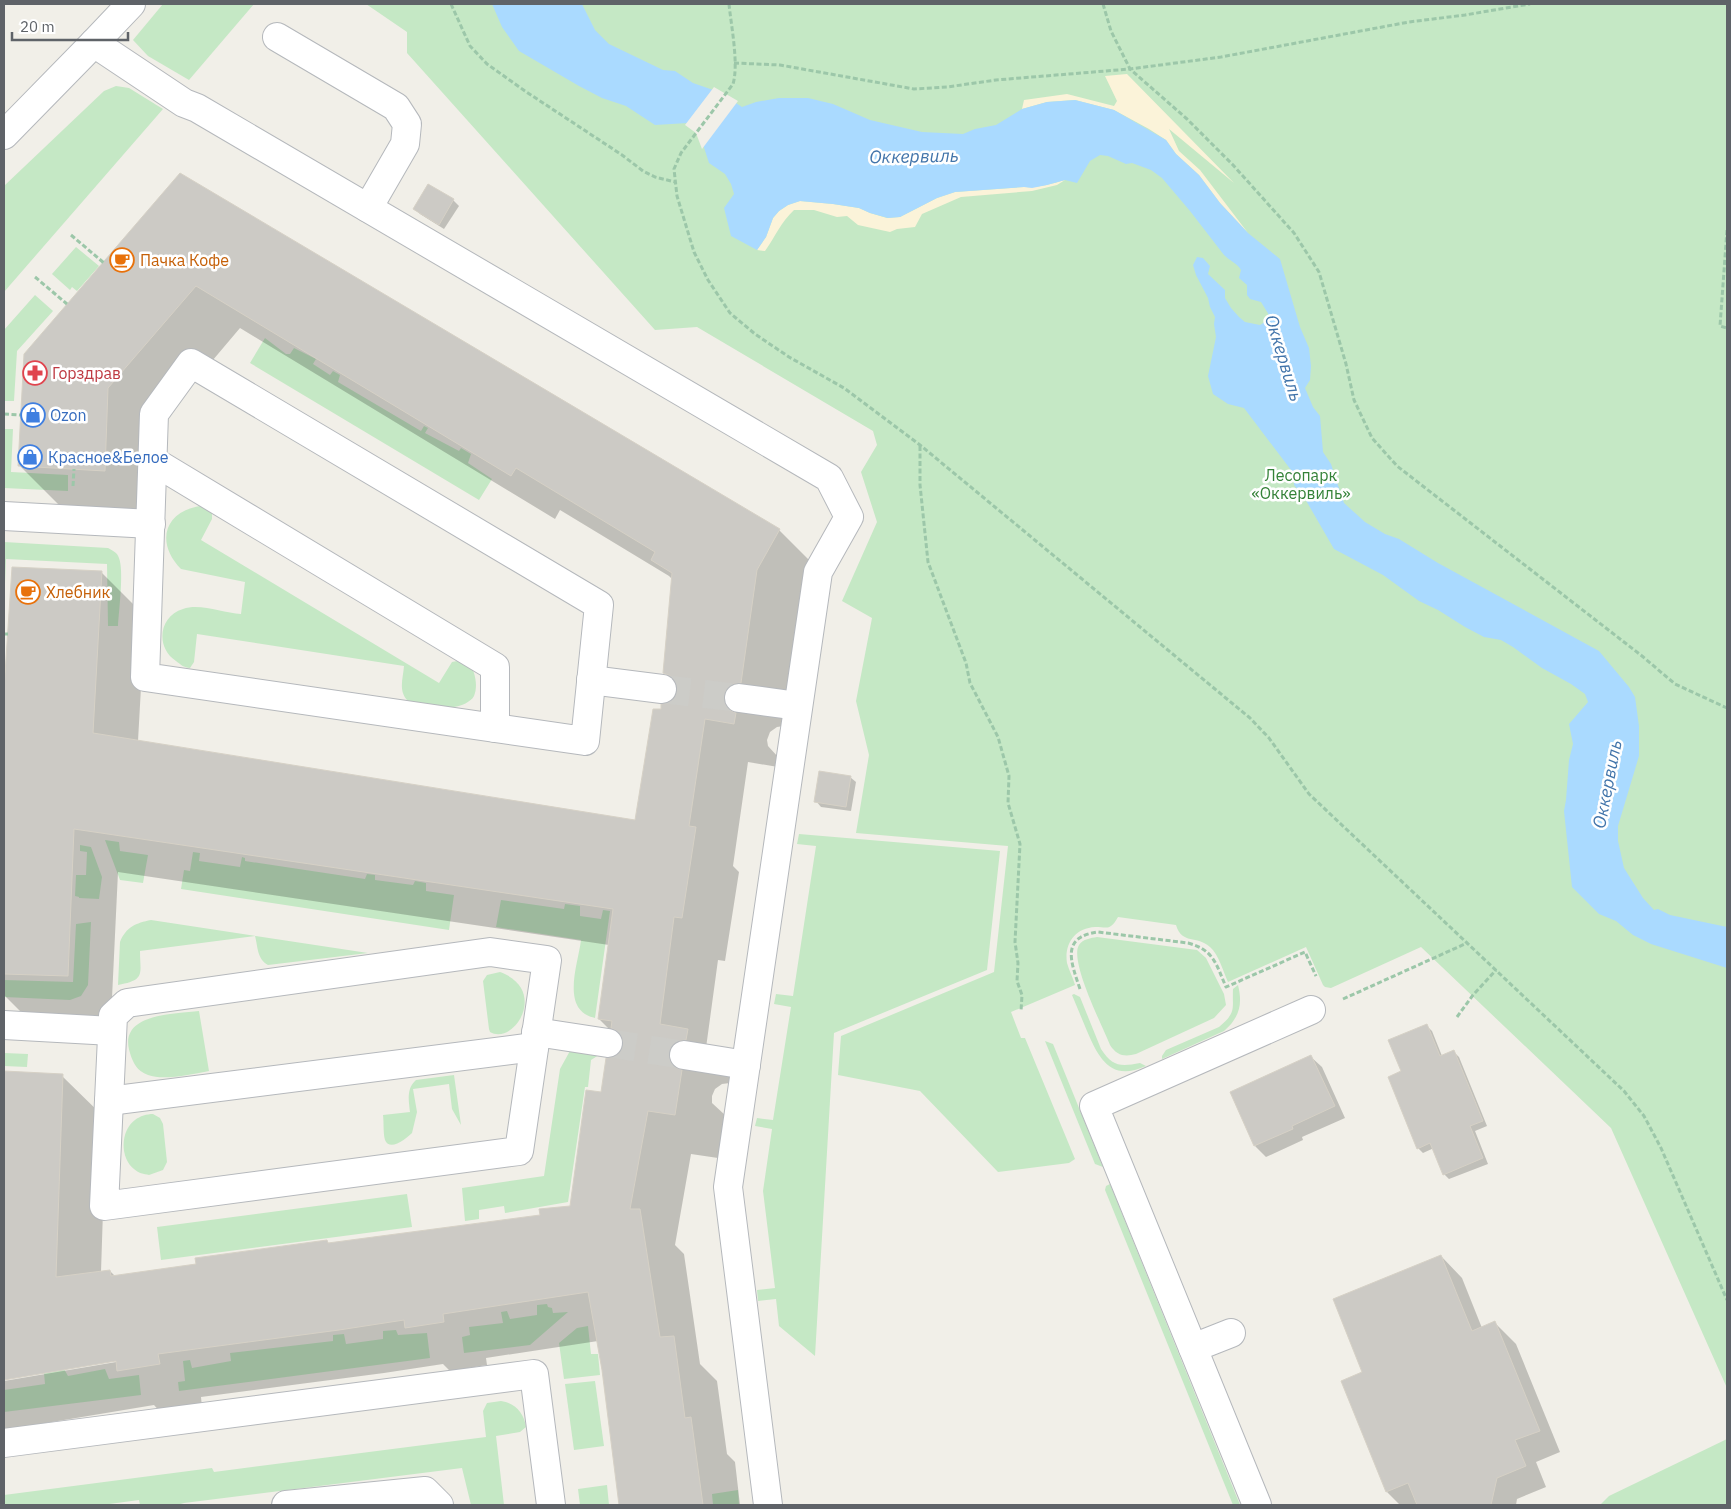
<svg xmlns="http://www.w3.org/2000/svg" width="1731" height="1509" viewBox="0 0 1731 1509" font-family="'IBM Plex Sans',sans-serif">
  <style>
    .green { fill: #c5e8c5 }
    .sand { fill: #fbf3d9 }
    .water { fill: #aadaff }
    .pier { fill: #f1efe8 }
    .shadow { fill: #0003 }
    .building { fill: #cccac5; stroke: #d6d1c6 }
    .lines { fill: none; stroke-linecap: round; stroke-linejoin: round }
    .minor-tunnel { stroke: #ccccc8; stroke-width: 28; stroke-dasharray: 28 14; stroke-linecap: butt }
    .minor-casing { stroke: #b5b8bc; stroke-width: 30 }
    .path { stroke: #9cc7a9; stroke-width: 3; stroke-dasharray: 5 2.5; stroke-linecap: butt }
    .minor { stroke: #fff; stroke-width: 28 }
    .labels { text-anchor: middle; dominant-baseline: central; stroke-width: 5; stroke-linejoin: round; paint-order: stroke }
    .food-label { font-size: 16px; fill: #c56008; stroke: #fff; text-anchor: start }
    .health-label { font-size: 16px; fill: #be3a42; stroke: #fff; text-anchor: start }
    .shop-label { font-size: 16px; fill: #366cbe; stroke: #fff; text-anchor: start }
    .park-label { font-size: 16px; fill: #348238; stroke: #fff }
    .water-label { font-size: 18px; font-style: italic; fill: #4174aa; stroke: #fff }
  </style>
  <rect width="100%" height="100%" fill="#f1efe8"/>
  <g class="green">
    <polygon points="163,4 254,4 189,80 148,56 133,40"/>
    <path d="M 366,4 L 1727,4 L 1727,1388 L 1611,1128 L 1421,947 L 1331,988 L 1325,987 L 1323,985 L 1306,947 L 1228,982 C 1223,971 1219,955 1210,947 C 1197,935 1182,945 1176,925 L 1118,917 C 1110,931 1108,927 1095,927 C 1075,928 1064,944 1067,963 C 1069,970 1073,978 1075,985 L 1011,1012 L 1021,1038 L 1025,1038 L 1075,1159 L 1069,1163 L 998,1172 L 920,1091 L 838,1075 L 841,1036 L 994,972 L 1008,846 L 856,833 L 869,755 L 856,701 L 872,618 L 842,601 L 877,522 L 861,472 L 877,445 L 873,431 L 697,327 L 655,330 L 407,53 L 407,32 Z"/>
    <polygon points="116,86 129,88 163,109 4,292 4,186 104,91"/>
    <polygon points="76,247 99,266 77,291 72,287 70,290 52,274"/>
    <polygon points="35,295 53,311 17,351 14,401 4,401 4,330"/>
    <polygon points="265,338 286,354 290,354 294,348 316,359 313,364 330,375 333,371 340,375 338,382 421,431 424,426 428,428 425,433 459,451 461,448 471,454 468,463 492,479 479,500 250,363"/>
    <polygon points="4,429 13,429 11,472 68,475 68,491 4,488"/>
    <path d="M 200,506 L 212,513 L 212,519 L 201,540 L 439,683 L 452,662 C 457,661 463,660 467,663 C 476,669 478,687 474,696 C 471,702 461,706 454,707 C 442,710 420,703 408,701 C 398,691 403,679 404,666 L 197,634 L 194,662 L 190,668 C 184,668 180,664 176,661 C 155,647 159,616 183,609 C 200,603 223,613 241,614 L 245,582 L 181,569 C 156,544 163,512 200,506 Z"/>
    <path d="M 4,542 L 108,548 C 113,551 117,552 119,558 C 124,571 119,610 118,626 L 108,626 L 107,564 L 6,559 L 4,608 Z"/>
    <polygon points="799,834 1000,851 987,970 834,1033 815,1356 779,1326 776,1299 758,1301 757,1290 775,1288 763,1191 772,1129 755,1126 757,1118 773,1120 791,1007 774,1004 776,994 793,996 816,846 797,844"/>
    <polygon points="105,840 119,842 120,851 148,855 143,883 120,880"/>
    <polygon points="80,845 91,847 102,877 99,899 79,898 79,897 75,896 76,875 86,875 87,852 80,851"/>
    <polygon points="193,852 200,853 199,861 240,867 242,857 245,858 245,861 365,879 367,874 375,875 375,880 413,885 415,881 426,883 426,891 454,895 449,930 181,889 184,870 190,871"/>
    <path d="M 501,900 L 564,909 L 565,904 L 580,906 L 580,916 L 601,919 L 603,910 L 610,911 L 595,1018 C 560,1010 578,965 581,940 L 496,927 Z"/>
    <path d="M 151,920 L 368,953 L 268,965 C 257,959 258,947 255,936 L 140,951 C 140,974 146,980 118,985 L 120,942 C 126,927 136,923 151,920 Z"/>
    <polygon points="91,922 88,985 81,996 70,1000 4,997 4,980 73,982 76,924"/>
    <path d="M 1097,937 L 1197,950 L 1206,958 L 1224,994 L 1226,1005 L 1214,1018 L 1136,1054 C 1125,1057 1117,1056 1110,1045 C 1103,1027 1069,961 1079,945 C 1083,939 1091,938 1097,937 Z"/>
    <path d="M 500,972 C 549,990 514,1046 490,1032 L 489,1029 L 483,981 L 487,975 Z"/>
    <path d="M 1238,985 C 1243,1005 1239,1018 1224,1031 L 1162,1059 L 1162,1056 L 1166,1050 L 1219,1027 C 1237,1012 1232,1009 1233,989 Z"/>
    <path d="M 1074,994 L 1080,997 L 1101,1049 C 1112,1066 1120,1067 1140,1063 L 1146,1066 C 1111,1082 1099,1059 1087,1031 C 1082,1019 1077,1007 1072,995 Z"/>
    <path d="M 199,1011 L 209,1071 C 192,1074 164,1081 148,1075 C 137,1071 133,1063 130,1053 C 117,1013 175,1014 199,1011 Z"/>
    <polygon points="1045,1041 1053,1044 1103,1167 1095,1164"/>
    <polygon points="571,1049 602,1053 591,1060 588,1087 585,1087 568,1202 505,1213 504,1206 479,1210 479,1219 465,1221 462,1188 544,1176 560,1069"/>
    <polygon points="4,1053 28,1054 27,1067 4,1066"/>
    <path d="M 454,1075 L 461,1125 L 452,1109 L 449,1084 L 413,1089 L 417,1112 L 412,1133 C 407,1138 390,1152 385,1140 C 383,1133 384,1123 383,1115 L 410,1112 C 409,1100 406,1089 416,1080 Z"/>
    <path d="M 153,1114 L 160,1118 L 163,1124 L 167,1162 L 163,1170 L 149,1175 C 144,1174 138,1173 134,1169 C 120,1158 120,1131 135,1120 C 140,1116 147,1114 153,1114 Z"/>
    <polygon points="1110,1184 1240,1505 1233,1505 1105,1190 1106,1186"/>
    <polygon points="407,1194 412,1227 161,1260 157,1227"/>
    <polygon points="547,1304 548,1307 552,1308 553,1313 568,1312 530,1345 464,1353 462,1337 470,1335 469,1327 503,1323 501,1312 507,1311 510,1319 537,1315 537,1305"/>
    <polygon points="588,1326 591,1354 598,1354 600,1375 564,1379 559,1343 577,1328"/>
    <polygon points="396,1330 398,1335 427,1333 430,1358 179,1391 178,1382 185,1381 183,1361 190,1360 192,1368 231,1361 230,1353 333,1341 333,1335 344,1334 346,1344 383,1339 383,1331"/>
    <polygon points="64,1369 68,1376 105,1369 109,1379 139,1375 141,1395 4,1412 4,1390 45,1384 44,1373"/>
    <polygon points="595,1381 604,1446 574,1450 565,1384"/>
    <path d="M 501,1401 C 515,1403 524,1413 526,1427 L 520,1432 L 496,1436 L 504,1505 L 471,1505 L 462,1468 L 184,1503 L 177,1505 L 140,1505 L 139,1500 L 102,1505 L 4,1505 L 4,1495 L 212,1468 L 214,1472 L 486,1437 L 483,1411 L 487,1403 Z"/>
    <polygon points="1727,1439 1727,1505 1600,1505 1609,1496"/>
    <polygon points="607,1485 609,1505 580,1505 578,1489"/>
    <polygon points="738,1490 739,1505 713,1505 712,1494"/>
  </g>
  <g class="sand">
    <polygon points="1127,74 1234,183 1169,129 1179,151 1200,170 1248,233 1220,203 1199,175 1176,154 1166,140 1149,129 1114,110 1075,100 1047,102 1022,109 1024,100 1067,94 1114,106 1117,101 1105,76"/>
    <path d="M 1065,180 L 1057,185 L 1032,191 L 961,197 L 922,214 L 915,227 L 897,229 L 890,232 L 858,225 L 847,216 L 837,217 L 814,210 L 794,210 C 781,222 775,237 765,251 L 757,250 L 766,237 L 773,218 L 779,211 L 788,205 L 800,201 L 833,204 L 859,208 L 870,213 L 887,218 L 900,217 L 937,198 L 955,192 L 1024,187 C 1038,188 1051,184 1065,180 Z"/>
  </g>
  <path class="water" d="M 492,4 L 582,4 L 595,30 L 609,44 L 663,70 L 675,71 L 693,83 L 719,92 L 742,107 L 756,102 L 779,98 L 808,98 L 833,104 L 870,120 L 922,132 L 963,134 L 975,129 L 996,125 L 1022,109 L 1047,102 L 1075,100 L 1114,110 L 1166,140 L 1176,154 L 1199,175 L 1220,203 L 1248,233 L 1280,259 L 1300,327 L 1309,348 L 1311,366 L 1310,380 L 1305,388 L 1313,407 L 1320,416 L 1323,452 L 1331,464 L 1344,503 L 1365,522 L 1385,534 L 1399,539 L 1438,563 L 1599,651 L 1629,687 L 1635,697 L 1639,726 L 1639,756 L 1618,826 L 1618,841 L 1624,868 L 1643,898 L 1654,910 L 1658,909 L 1670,915 L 1727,927 L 1727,968 L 1651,944 L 1633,935 L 1616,921 L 1599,914 L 1572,887 L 1564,811 L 1566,800 L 1569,760 L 1573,744 L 1569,724 L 1588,702 L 1585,694 L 1571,684 L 1542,668 L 1513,647 L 1501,640 L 1484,637 L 1465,627 L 1438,610 L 1419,601 L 1383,575 L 1334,549 L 1304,497 L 1294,485 L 1294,474 L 1244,408 L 1228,404 L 1213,394 L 1208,376 L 1216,337 L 1214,324 L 1215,317 L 1210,307 L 1208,298 L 1196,275 L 1193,265 L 1197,257 L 1203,258 L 1210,266 L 1208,274 L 1225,290 L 1225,298 L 1231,308 L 1239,317 L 1245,322 L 1260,325 L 1268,320 L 1269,315 L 1261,302 L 1250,299 L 1247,295 L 1247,285 L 1239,278 L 1241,270 C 1237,263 1230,261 1224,255 L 1190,211 L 1162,178 L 1151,170 L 1132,163 L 1126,164 L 1108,156 L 1100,155 L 1090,161 L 1077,183 L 1065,180 L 1047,185 L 1032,188 L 1024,187 L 955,192 L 937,198 L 900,217 L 888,218 L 870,213 L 859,208 L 833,204 L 800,201 L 788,205 L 779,211 L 773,218 L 766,237 L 757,250 L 731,236 L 724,208 L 734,194 L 731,184 L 725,174 L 709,163 L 699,132 L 688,123 L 655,125 L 626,106 L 602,98 L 579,86 L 519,51 L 502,27 Z"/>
  <polygon class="pier" points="714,87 738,101 702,149 696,133 685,125"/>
  <g class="shadow">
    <polygon points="181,175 779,530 823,574 784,726 777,727 770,732 767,740 768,746 779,758 778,767 748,762 733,866 739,872 725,961 718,960 706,1048 731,1073 730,1083 722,1084 715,1089 712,1096 712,1103 725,1115 718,1158 691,1154 675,1245 684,1254 700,1364 717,1381 727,1454 735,1462 740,1505 621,1505 598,1341 486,1358 487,1365 450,1371 443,1364 384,1373 201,1397 202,1407 162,1414 154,1405 4,1430 4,1381 122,1361 122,1359 4,1379 4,1072 62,1076 106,1119 101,1272 110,1271 116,1277 197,1265 326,1241 330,1244 542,1216 571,1207 602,1094 615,1059 621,1053 624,1044 599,1019 609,945 118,872 111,1019 25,1016 4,995 4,706 13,568 101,572 145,616 138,741 636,822 662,711 675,700 678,686 665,673 673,580 669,576 560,510 555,519 240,328 152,432 148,514 63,509 19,465"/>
    <polygon points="429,186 453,200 459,206 444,229 420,214 415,209"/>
    <polygon points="850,777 856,782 851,811 821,807 816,801"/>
    <polygon points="1427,1026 1432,1031 1442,1056 1454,1052 1459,1057 1487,1126 1475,1131 1488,1164 1449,1179 1444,1174 1434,1148 1423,1153 1418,1148 1403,1072"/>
    <polygon points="1311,1057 1322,1067 1345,1118 1302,1137 1303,1140 1266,1157 1255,1146"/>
    <polygon points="1441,1256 1462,1278 1482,1328 1495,1323 1516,1344 1560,1452 1536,1462 1546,1487 1517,1499 1516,1505 1400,1505 1387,1492 1364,1373"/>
  </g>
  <g class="building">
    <polygon points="180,173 780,529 757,570 741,683 733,684 727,688 724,695 725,704 729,710 736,713 734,724 705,719 689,826 696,827 682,918 674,917 660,1024 688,1029 686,1040 678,1041 672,1046 669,1052 670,1061 675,1067 682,1070 675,1115 648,1111 630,1209 640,1209 660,1337 674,1336 685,1418 691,1417 703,1505 619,1505 602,1370 588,1292 443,1314 444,1322 405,1328 404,1320 339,1330 158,1354 160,1364 117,1371 116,1361 4,1380 4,1071 63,1074 56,1277 110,1270 111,1276 196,1264 195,1258 327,1240 328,1243 540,1215 539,1209 570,1206 586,1090 601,1092 606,1058 614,1057 620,1053 623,1045 622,1037 617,1031 611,1028 612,1021 598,1019 613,909 74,829 68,976 4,974 4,689 12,567 102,571 93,733 635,820 653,709 661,709 661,704 668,703 674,699 677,691 676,683 671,676 663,673 672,573 651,560 655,552 516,468 511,476 196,286 108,388 105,471 18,466 24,354"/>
    <polygon points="428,184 454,199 439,225 413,209"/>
    <polygon points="819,771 851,776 846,807 814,802"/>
    <polygon points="1427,1024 1440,1056 1454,1050 1483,1121 1470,1126 1483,1158 1443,1175 1430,1143 1417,1149 1388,1077 1401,1071 1388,1040"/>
    <polygon points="1311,1055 1335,1106 1292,1126 1293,1129 1254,1146 1230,1092"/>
    <polygon points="1441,1255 1472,1331 1495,1321 1540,1431 1515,1440 1526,1466 1497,1478 1491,1505 1417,1505 1408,1483 1386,1492 1341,1381 1362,1372 1333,1299"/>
  </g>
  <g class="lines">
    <g class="minor-tunnel">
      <polyline points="662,689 739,698"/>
      <polyline points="608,1043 684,1055"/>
    </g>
    <g class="minor-casing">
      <g id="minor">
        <polyline points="277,37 396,107 407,124 405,144 368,208"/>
        <polyline points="94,43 184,103 197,108 829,478 849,517 818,572 728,1187 768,1505"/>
        <polyline points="4,135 94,43 131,4"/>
        <polygon points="191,363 599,605 585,741 145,677 154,414"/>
        <polyline points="153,461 495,667 495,728"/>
        <polyline points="4,516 151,524"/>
        <polyline points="591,680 662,689"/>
        <polyline points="739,698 798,706"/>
        <polygon points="490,952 547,960 519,1151 104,1206 113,1016 127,1003"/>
        <polyline points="4,1025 112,1031"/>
        <polyline points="536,1032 608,1043"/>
        <polyline points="684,1055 746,1065"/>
        <polyline points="109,1101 534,1047"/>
        <polyline points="1193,1348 1231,1333"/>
        <polyline points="4,1443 534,1374 551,1505"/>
        <polyline points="286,1505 425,1491 439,1505"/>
        <polyline points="1257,1505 1094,1106 1311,1010"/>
      </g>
    </g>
    <g class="path">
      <polyline points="451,4 470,46 487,64 525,91 622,155 643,171 655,177 675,182"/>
      <path d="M 729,4 C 731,25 739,64 733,84 L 681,153 L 674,169 L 677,196 L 694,252 L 708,280 L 730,313 L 755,334 L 789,357 L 844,388 L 920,445 L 1250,718 L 1269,738 L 1309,794 L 1624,1091 L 1644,1116 L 1661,1148 L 1727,1300"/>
      <polyline points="1103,4 1111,31 1130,69 1187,119 1233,165 1294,233 1319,272 1346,364 1354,400 1372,438 1397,466 1642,656 1675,684 1727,708"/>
      <polyline points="734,63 780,65 914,89 947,87 996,80 1130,69 1221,57 1409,22 1465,15 1530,4"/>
      <polyline points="1727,230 1720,326 1727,328"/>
      <polyline points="71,235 104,263"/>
      <polyline points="35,277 67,304"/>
      <polyline points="4,414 21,415"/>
      <polyline points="920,446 920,485 928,562 966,663 970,683 998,737 1009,776 1008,803 1020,844 1015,942 1018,963 1017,981 1022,995 1021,1011"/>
      <polyline points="73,486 74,469"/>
      <polyline points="4,634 8,634"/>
      <path d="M 1080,989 C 1071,962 1060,937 1098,932 L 1188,943 C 1214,950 1216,964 1226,987 L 1305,952 L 1316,976"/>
      <polyline points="1343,999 1467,943"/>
      <polyline points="1457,1017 1473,995 1496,970"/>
    </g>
    <use href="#minor" class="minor"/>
  </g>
  <defs>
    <g id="cafe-ring" transform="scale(1.25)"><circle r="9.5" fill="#fff" stroke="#e8710a" stroke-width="1.5"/><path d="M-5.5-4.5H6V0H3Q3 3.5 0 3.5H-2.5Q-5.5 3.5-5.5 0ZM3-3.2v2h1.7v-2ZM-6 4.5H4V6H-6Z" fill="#e8710a"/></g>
    <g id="pharmacy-ring" transform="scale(1.25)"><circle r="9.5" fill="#fff" stroke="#e0444e" stroke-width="1.5"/><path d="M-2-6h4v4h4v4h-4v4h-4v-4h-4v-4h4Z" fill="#e0444e"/></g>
    <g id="shop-ring" transform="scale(1.25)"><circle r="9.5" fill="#fff" stroke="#3f7fe0" stroke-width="1.5"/><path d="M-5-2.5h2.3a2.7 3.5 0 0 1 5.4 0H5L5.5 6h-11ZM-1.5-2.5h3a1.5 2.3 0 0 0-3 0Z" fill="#3f7fe0"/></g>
  </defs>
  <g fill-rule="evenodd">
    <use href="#cafe-ring" x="122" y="260"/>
    <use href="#pharmacy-ring" x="35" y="373"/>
    <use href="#shop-ring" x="33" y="415"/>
    <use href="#shop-ring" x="30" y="457"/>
    <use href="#cafe-ring" x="28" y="592"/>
  </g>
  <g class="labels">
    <g class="food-label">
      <text x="140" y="260">Пачка Кофе</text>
      <text x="46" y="592">Хлебник</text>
    </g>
    <g class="health-label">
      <text x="52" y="373">Горздрав</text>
    </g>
    <g class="shop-label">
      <text x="50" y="415">Ozon</text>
      <text x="48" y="457">Красное&amp;Белое</text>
    </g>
    <g class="park-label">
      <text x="1301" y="475">Лесопарк<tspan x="1301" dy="18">«Оккервиль»</tspan></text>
    </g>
    <g class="water-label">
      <text transform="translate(914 156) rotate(-1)">Оккервиль</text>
      <text transform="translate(1284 358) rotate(73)">Оккервиль</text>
      <text transform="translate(1607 784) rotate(-79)">Оккервиль</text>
    </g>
  </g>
  <rect width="1731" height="1509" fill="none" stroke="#5f6368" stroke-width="10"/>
  <path d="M12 32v8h116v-8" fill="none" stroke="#5f6368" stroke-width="2.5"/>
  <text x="20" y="32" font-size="15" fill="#5f6368" stroke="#ffffff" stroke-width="4" paint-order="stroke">20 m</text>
</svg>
